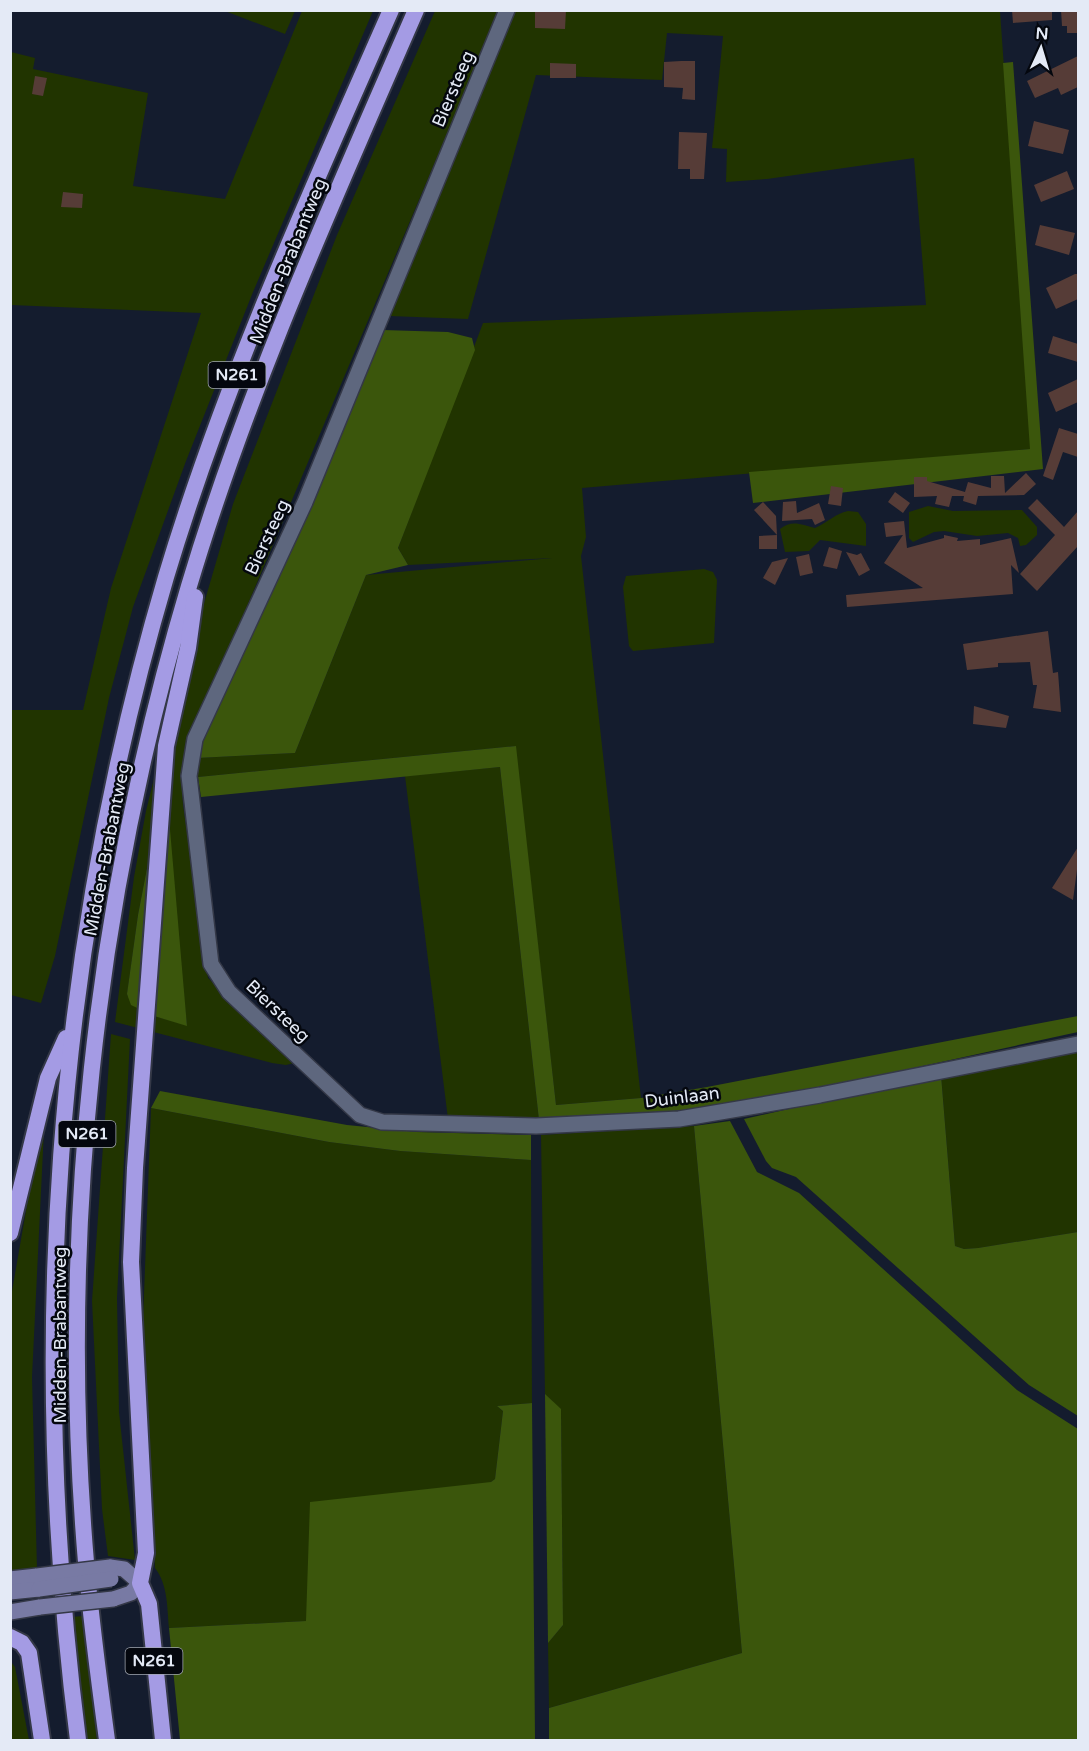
<svg xmlns="http://www.w3.org/2000/svg" width="1089" height="1751" viewBox="0 0 1089 1751" font-family="'Varela Round',sans-serif">
  <style>
    .green { fill: #213400; fill-rule: evenodd }
    .forest { fill: #3b560c }
    .building { fill: #563c37 }
    .lines { fill: none; stroke-linecap: round; stroke-linejoin: round }
    .minor-casing { stroke: #343847; stroke-width: 18 }
    .secondary-casing { stroke: #343847; stroke-width: 18 }
    .trunk-casing { stroke: #343847; stroke-width: 20 }
    .minor { stroke: #5e677e; stroke-width: 15 }
    .secondary { stroke: #787aa4; stroke-width: 15 }
    .trunk { stroke: #a49be4; stroke-width: 16 }
    .secondary-bridge-casing { stroke: #343847; stroke-width: 18; stroke-linecap: butt }
    .secondary-bridge { stroke: #787aa4; stroke-width: 15 }
    .labels { text-anchor: middle; dominant-baseline: central; stroke-width: 5; stroke-linejoin: round; paint-order: stroke }
    .shield { fill: #04070e; stroke: #a1a6b0; stroke-width: 1.5 }
    .shield-label { font-size: 16px; font-weight: bold; fill: #e4eaf6 }
    .street-label { font-size: 18px; fill: #e4eaf6; stroke: #04070e }
  </style>
  <rect width="100%" height="100%" fill="#141c2e"/>
  <g class="green">
    <polygon points="225,11 295,11 285,34"/>
    <polygon points="302,11 373,11 253,292 186,461 133,607 109,698 55,956 41,1003 11,995 11,710 83,710 111,588 201,313 11,305 11,52 35,58 33,69 148,93 133,186 225,199"/>
    <path d="M 435,11 L 499,11 L 184,755 L 181,774 L 183,805 L 208,978 L 294,1063 L 286,1065 L 272,1063 L 115,1022 L 134,877 L 146,811 L 159,758 L 233,504 L 337,235 ZM 160,801 L 187,1025 L 154,1016 L 127,995 L 138,915 Z"/>
    <polygon points="514,11 1000,11 1031,449 582,488 586,537 581,556 641,1098 556,1105 515,746 198,777 197,758 295,753 366,575 552,558 408,565 398,548 483,323 926,305 914,158 767,179 726,182 727,149 712,148 723,36 667,33 662,80 536,75 468,319 390,316 483,80"/>
    <polygon points="928,506 953,511 1022,510 1037,527 1037,535 1026,545 1020,546 1018,538 1008,533 977,536 944,531 934,532 913,542 909,538 909,512"/>
    <path d="M 848,511 L 858,512 L 866,524 L 866,546 L 820,540 L 809,551 L 785,552 L 780,529 C 792,519 802,525 815,528 C 828,522 835,514 848,511 Z"/>
    <polygon points="704,569 713,572 717,580 714,643 633,651 629,646 623,587 626,576"/>
    <polygon points="500,767 539,1120 448,1119 405,776"/>
    <polygon points="111,1034 130,1039 117,1298 119,1412 135,1560 108,1556 102,1509 92,1301"/>
    <polygon points="1078,1046 1078,1232 978,1248 964,1249 955,1246 941,1075"/>
    <path d="M 151,1108 L 329,1142 L 400,1151 L 531,1160 L 532,1403 L 497,1406 L 503,1411 L 495,1479 L 307,1621 L 169,1628 C 167,1607 168,1585 155,1568 L 142,1348 Z"/>
    <polygon points="694,1126 742,1653 549,1708 548,1643 563,1625 561,1410 545,1394 541,1135"/>
    <polygon points="40,1130 44,1130 32,1377 37,1569 11,1572 11,1297"/>
    <polygon points="83,1616 97,1740 86,1740 72,1617"/>
    <polygon points="11,1662 15,1667 29,1740 11,1740"/>
  </g>
  <g class="forest">
    <polygon points="1013,62 1043,469 753,503 749,472 1030,449 1003,63"/>
    <polygon points="383,330 448,332 472,338 475,350 398,548 408,565 366,575 295,753 197,758 199,747"/>
    <polygon points="516,746 556,1105 641,1098 707,1087 1078,1016 1078,1032 822,1088 677,1112 539,1120 500,767 201,797 198,777"/>
    <polygon points="160,801 169,818 187,1026 154,1016 131,1005 127,994 138,915"/>
    <polygon points="941,1075 955,1246 964,1249 978,1248 1078,1232 1078,1416 1029,1385 796,1177 772,1168 766,1161 744,1119"/>
    <polygon points="160,1091 347,1125 417,1132 531,1135 531,1160 400,1151 329,1142 151,1108"/>
    <polygon points="730,1121 757,1172 799,1193 1017,1390 1078,1429 1078,1740 549,1740 549,1708 742,1653 694,1126"/>
    <polygon points="545,1394 561,1409 563,1625 548,1643"/>
    <polygon points="532,1403 535,1740 180,1740 169,1628 306,1621 310,1502 491,1482 495,1479 503,1411 497,1406"/>
  </g>
  <g class="building">
    <polygon points="535,10 566,10 565,29 535,28"/>
    <polygon points="1012,10 1052,10 1052,20 1013,23"/>
    <polygon points="1061,10 1078,10 1078,33 1067,33 1067,26 1062,26"/>
    <polygon points="1078,56 1078,87 1061,95 1058,88 1035,98 1027,81"/>
    <polygon points="681,61 695,61 695,100 682,99 683,88 664,87 664,62"/>
    <polygon points="550,63 576,64 576,78 550,78"/>
    <polygon points="35,76 47,78 43,96 32,94"/>
    <polygon points="1034,121 1069,130 1063,154 1028,146"/>
    <polygon points="679,132 707,133 704,179 690,179 690,169 678,169"/>
    <polygon points="1067,171 1074,189 1041,202 1034,185"/>
    <polygon points="63,192 83,194 82,208 61,207"/>
    <polygon points="1040,225 1075,233 1069,255 1035,245"/>
    <polygon points="1075,274 1078,274 1078,299 1056,309 1046,288"/>
    <polygon points="1053,336 1078,344 1078,362 1048,353"/>
    <polygon points="1078,379 1078,402 1056,412 1048,393"/>
    <polygon points="1059,428 1078,434 1078,457 1063,452 1053,480 1043,476"/>
    <polygon points="1026,473 1036,484 1024,495 978,496 976,505 963,501 964,496 952,496 949,507 935,504 937,496 914,497 914,477 927,477 927,481 965,492 968,482 991,488 991,476 1004,476 1005,493"/>
    <polygon points="831,486 843,488 841,506 828,504"/>
    <polygon points="895,492 910,503 903,513 888,502"/>
    <polygon points="1037,499 1064,527 1078,511 1078,546 1037,591 1020,574 1055,535 1028,508"/>
    <polygon points="796,501 797,513 819,503 825,520 815,525 812,519 782,521 783,502"/>
    <polygon points="763,502 776,516 777,535 754,510"/>
    <polygon points="904,521 907,548 944,538 944,535 958,538 957,541 980,539 980,545 1011,538 1019,573 1011,565 1013,594 847,607 846,595 923,588 884,563 903,535 886,537 884,523"/>
    <polygon points="777,535 777,549 759,549 759,536"/>
    <polygon points="829,547 842,551 837,569 823,566"/>
    <polygon points="846,552 857,555 861,553 870,570 859,576"/>
    <polygon points="809,554 813,573 800,576 796,557"/>
    <polygon points="788,558 775,585 763,578 772,562"/>
    <polygon points="1048,631 1053,673 1058,672 1061,712 1033,708 1037,685 1033,685 1030,662 998,663 998,667 967,670 963,644"/>
    <polygon points="974,706 1009,716 1006,728 973,724"/>
    <polygon points="1078,847 1078,862 1073,900 1052,888"/>
  </g>
  <g class="lines">
    <g class="minor-casing">
      <polyline id="minor" points="507,10 305,502 195,739 189,776 211,964 229,992 360,1115 382,1122 536,1126 679,1119 820,1095 1078,1044"/>
    </g>
    <g class="secondary-casing">
      <g id="secondary">
        <polyline points="110,1567 124,1569 140,1583"/>
        <polyline points="10,1579 37,1576"/>
        <polyline points="10,1592 39,1589"/>
        <polyline points="113,1599 131,1593 140,1583"/>
        <polyline points="10,1612 40,1607"/>
      </g>
    </g>
    <g class="trunk-casing">
      <g id="trunk">
        <polyline points="10,1233 48,1078 66,1038"/>
        <polyline points="10,1637 22,1643 29,1653 42,1740"/>
        <path d="M 78,1740 C 28,1349 54,957 166,577 C 224,383 309,196 391,10"/>
        <path d="M 107,1740 C 99,1681 91,1622 86,1562 C 58,1235 95,901 189,586 C 248,388 334,199 416,10"/>
        <polyline points="163,1740 149,1604 140,1583 146,1553 131,1262 135,1168 166,746 188,648 195,597"/>
      </g>
    </g>
    <use href="#minor" class="minor"/>
    <use href="#secondary" class="secondary"/>
    <use href="#trunk" class="trunk"/>
    <g class="secondary-bridge-casing">
      <g id="secondary-bridge">
        <polyline points="37,1576 110,1567"/>
        <polyline points="39,1589 111,1579"/>
        <polyline points="40,1607 113,1599"/>
      </g>
    </g>
    <use href="#secondary-bridge" class="secondary-bridge"/>
  </g>
  <g class="labels">
    <g class="shield">
      <rect x="208.5" y="362" width="57" height="26" rx="4.5"/>
      <rect x="58.5" y="1121" width="57" height="26" rx="4.5"/>
      <rect x="125.5" y="1648" width="57" height="26" rx="4.5"/>
    </g>
    <g class="shield-label">
      <text x="237" y="375">N261</text>
      <text x="87" y="1134">N261</text>
      <text x="154" y="1661">N261</text>
    </g>
    <g class="street-label">
      <text transform="translate(453 89) rotate(-67)">Biersteeg</text>
      <text transform="translate(288 261) rotate(-68)">Midden-Brabantweg</text>
      <text transform="translate(267 537) rotate(-65)">Biersteeg</text>
      <text transform="translate(107 849) rotate(-79)">Midden-Brabantweg</text>
      <text transform="translate(278 1011) rotate(44)">Biersteeg</text>
      <text transform="translate(682 1097) rotate(-7)">Duinlaan</text>
      <text transform="translate(60 1335) rotate(-90)">Midden-Brabantweg</text>
    </g>
  </g>
  <rect width="1089" height="1751" fill="none" stroke="#e4eaf6" stroke-width="24"/>
  <g transform="translate(1041 48) rotate(4)" stroke="#04070e" stroke-width="4.5" paint-order="stroke">
  <path d="M0-4.5L10 22L0 15L-10 22Z" fill="#e4eaf6"/>
  <text y="-9" font-size="16" font-weight="bold" text-anchor="middle" fill="#e4eaf6">N</text>
  </g>
</svg>
